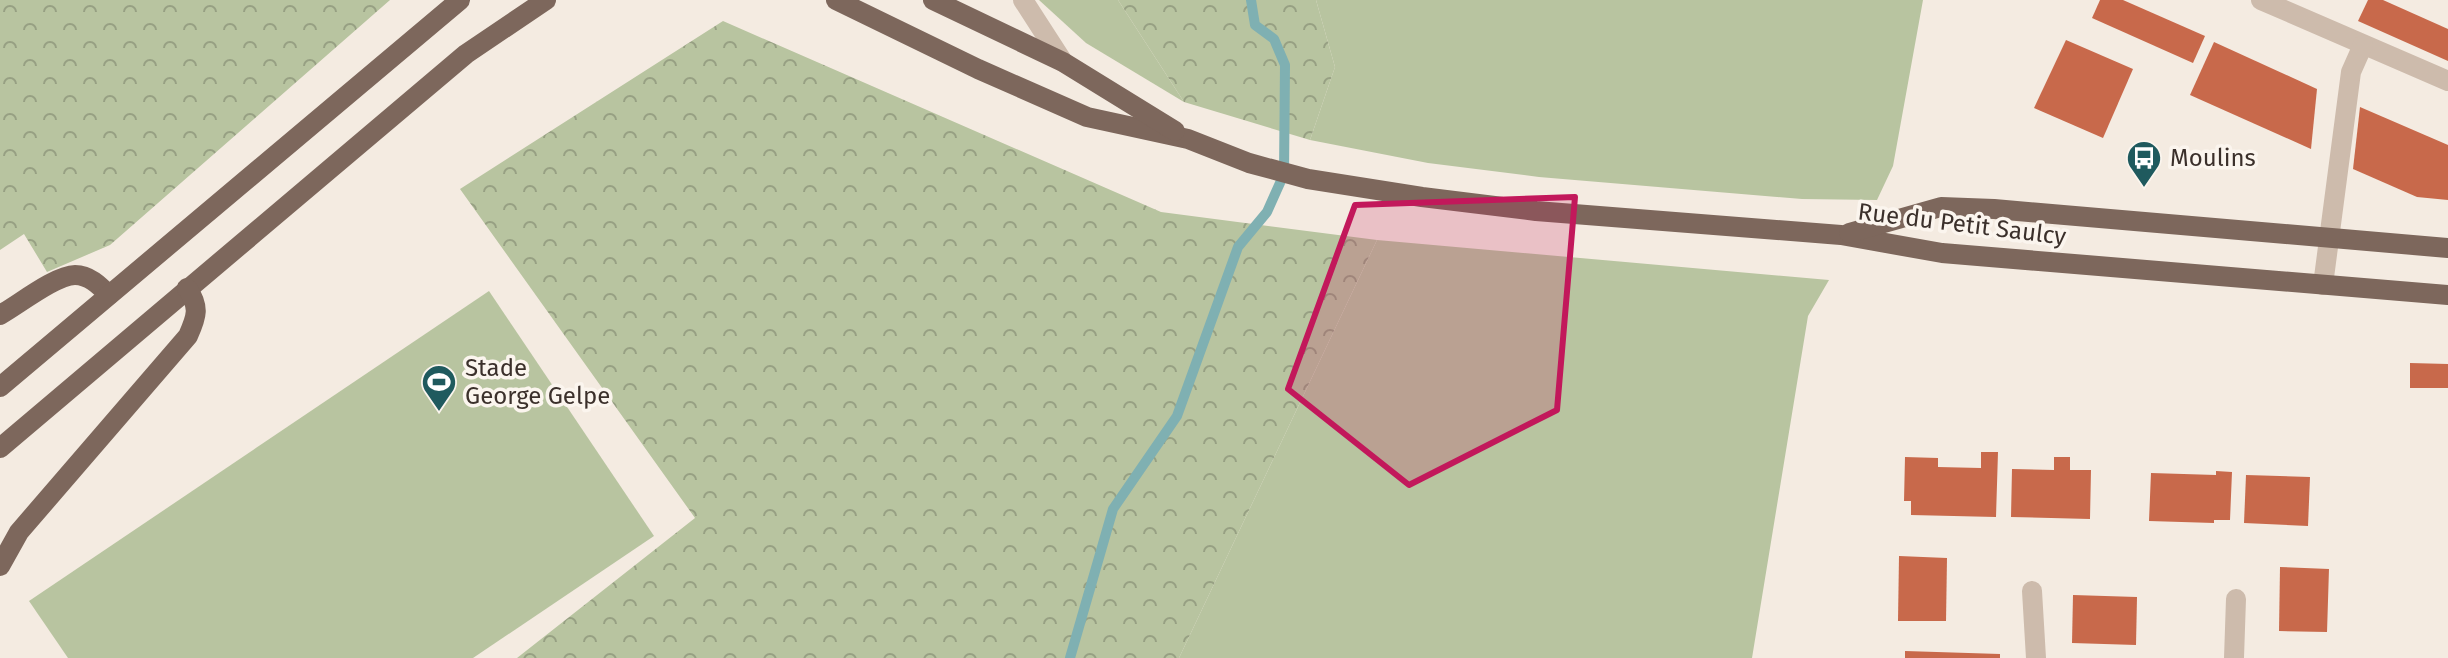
<svg xmlns="http://www.w3.org/2000/svg" width="2448" height="658" viewBox="0 0 2448 658" font-family="'Fira Sans',sans-serif">
  <style>
    .grass { fill: #b8c4a0 }
    .forest { fill: url(#forest-crowns) }
    .lines { fill: none; stroke-linecap: round; stroke-linejoin: round }
    .stream { stroke: #7fb0b2; stroke-width: 10 }
    .building { fill: #c8694b }
    .minor { stroke: #cdbbac; stroke-width: 20 }
    .major { stroke: #7d675c; stroke-width: 20 }
    .marked { fill: #c2185b; fill-opacity: 0.2; stroke: #c2185b; stroke-width: 6; stroke-linejoin: round }
    .labels { text-anchor: middle; dominant-baseline: central; stroke-width: 7; stroke-linejoin: round; paint-order: stroke }
    .poi-label { font-size: 24px; fill: #3b302b; stroke: #fbf5ee; text-anchor: start }
    .street-label { font-size: 24px; fill: #3b302b; stroke: #fbf5ee }
  </style>
  <defs>
    <pattern id="forest-crowns" width="20" height="18" patternUnits="userSpaceOnUse" patternTransform="scale(2)"><rect width="20" height="18" fill="#b8c4a0"/><path d="M2 6a3 3 0 1 1 6 0M12 15a3 3 0 1 1 6 0" fill="none" stroke="#97a083"/></pattern>
  </defs>
  <rect width="100%" height="100%" fill="#f4ebe1"/>
  <g class="grass">
    <polygon points="1039,0 1118,0 1184,102 1086,43"/>
    <polygon points="1316,0 1923,0 1893,166 1877,200 1802,199 1539,177 1428,163 1310,140 1335,67"/>
    <polygon points="1377,240 1829,280 1808,316 1752,658 1179,658"/>
    <polygon points="489,291 654,536 473,658 68,658 29,601"/>
  </g>
  <g class="forest">
    <polygon points="0,0 390,0 110,245 47,272 24,234 0,250"/>
    <polygon points="1118,0 1316,0 1335,67 1310,140 1184,102"/>
    <polygon points="723,21 1161,212 1377,240 1179,658 517,658 695,518 460,189"/>
  </g>
  <g class="lines">
    <polyline class="stream" points="1070,658 1113,509 1177,416 1238,247 1267,212 1284,174 1285,65 1274,39 1255,25 1251,0"/>
  </g>
  <g class="building">
    <polygon points="2100,0 2123,0 2205,36 2193,63 2092,18"/>
    <polygon points="2368,0 2383,0 2448,29 2448,61 2358,21"/>
    <polygon points="2066,40 2133,69 2103,138 2034,108"/>
    <polygon points="2214,42 2317,89 2311,149 2190,95"/>
    <polygon points="2360,107 2448,145 2448,200 2417,197 2353,169"/>
    <polygon points="2410,363 2448,364 2448,388 2410,388"/>
    <polygon points="1981,452 1998,452 1996,517 1911,515 1911,501 1904,501 1905,457 1938,458 1938,467 1981,468"/>
    <polygon points="2054,457 2070,457 2070,470 2091,470 2090,519 2011,517 2012,469 2054,470"/>
    <polygon points="2216,471 2232,472 2230,520 2214,520 2214,523 2149,521 2151,473 2216,475"/>
    <polygon points="2246,475 2310,477 2308,526 2244,523"/>
    <polygon points="1899,556 1947,558 1946,621 1898,621"/>
    <polygon points="2280,567 2329,569 2327,632 2279,631"/>
    <polygon points="2073,595 2137,597 2136,645 2072,643"/>
    <polygon points="1905,651 2000,654 2000,658 1905,658"/>
  </g>
  <g class="lines">
    <g class="minor">
      <polyline points="1023,0 1063,62"/>
      <polyline points="2261,0 2448,81"/>
      <polyline points="2323,285 2351,72 2363,45"/>
      <polyline points="2032,591 2036,658"/>
      <polyline points="2234,658 2236,599"/>
    </g>
    <g class="major">
      <polyline points="836,0 978,69 1087,117 1188,139 1249,163 1308,179 1422,197 1536,211 1841,235 1942,253 2448,295"/>
      <polyline points="933,0 1063,62 1175,131"/>
      <polyline points="1849,233 1941,207 1994,209 2448,248"/>
      <path d="M 0,315 C 18,305 56,275 75,275 C 89,275 99,285 109,295"/>
      <polyline points="0,387 460,0"/>
      <polyline points="0,448 466,54 546,0"/>
      <path d="M 0,566 L 19,532 L 188,336 C 197,316 200,307 187,288"/>
    </g>
  </g>
  <path class="marked" d="M 1575,197 L 1557,410 L 1409,485 L 1288,389 L 1355,205 Z"/>
  <defs>
    <g id="bus-pin" transform="scale(1.8)"><path d="M0 17L-7.5 6A9.5 9.5 0 1 1 7.5 6Z" fill="#1f5a5e" stroke="#fbf5ee"/><path d="M-5-6H5V4H4V6H2V4H-2V6H-4V4H-5ZM-3.5-4V0h7V-4ZM-3.5 1.2v1.5H-2V1.2ZM2 1.2v1.5H3.5V1.2Z" fill="#fff"/></g>
    <g id="stadium-pin" transform="scale(1.8)"><path d="M0 17L-7.5 6A9.5 9.5 0 1 1 7.5 6Z" fill="#1f5a5e" stroke="#fbf5ee"/><path d="M0-5a6.5 5 0 1 0 0 10a6.5 5 0 1 0 0-10ZM-3.5-1.8h7v3.6h-7Z" fill="#fff"/></g>
  </defs>
  <g fill-rule="evenodd">
    <use href="#bus-pin" x="2144" y="158"/>
    <use href="#stadium-pin" x="439" y="382"/>
  </g>
  <g class="labels">
    <g class="poi-label">
      <text x="2170" y="158">Moulins</text>
      <text x="465" y="368">Stade<tspan x="465" dy="28">George Gelpe</tspan></text>
    </g>
    <g class="street-label">
      <text transform="translate(1962 224) rotate(7)">Rue du Petit Saulcy</text>
    </g>
  </g>
</svg>
